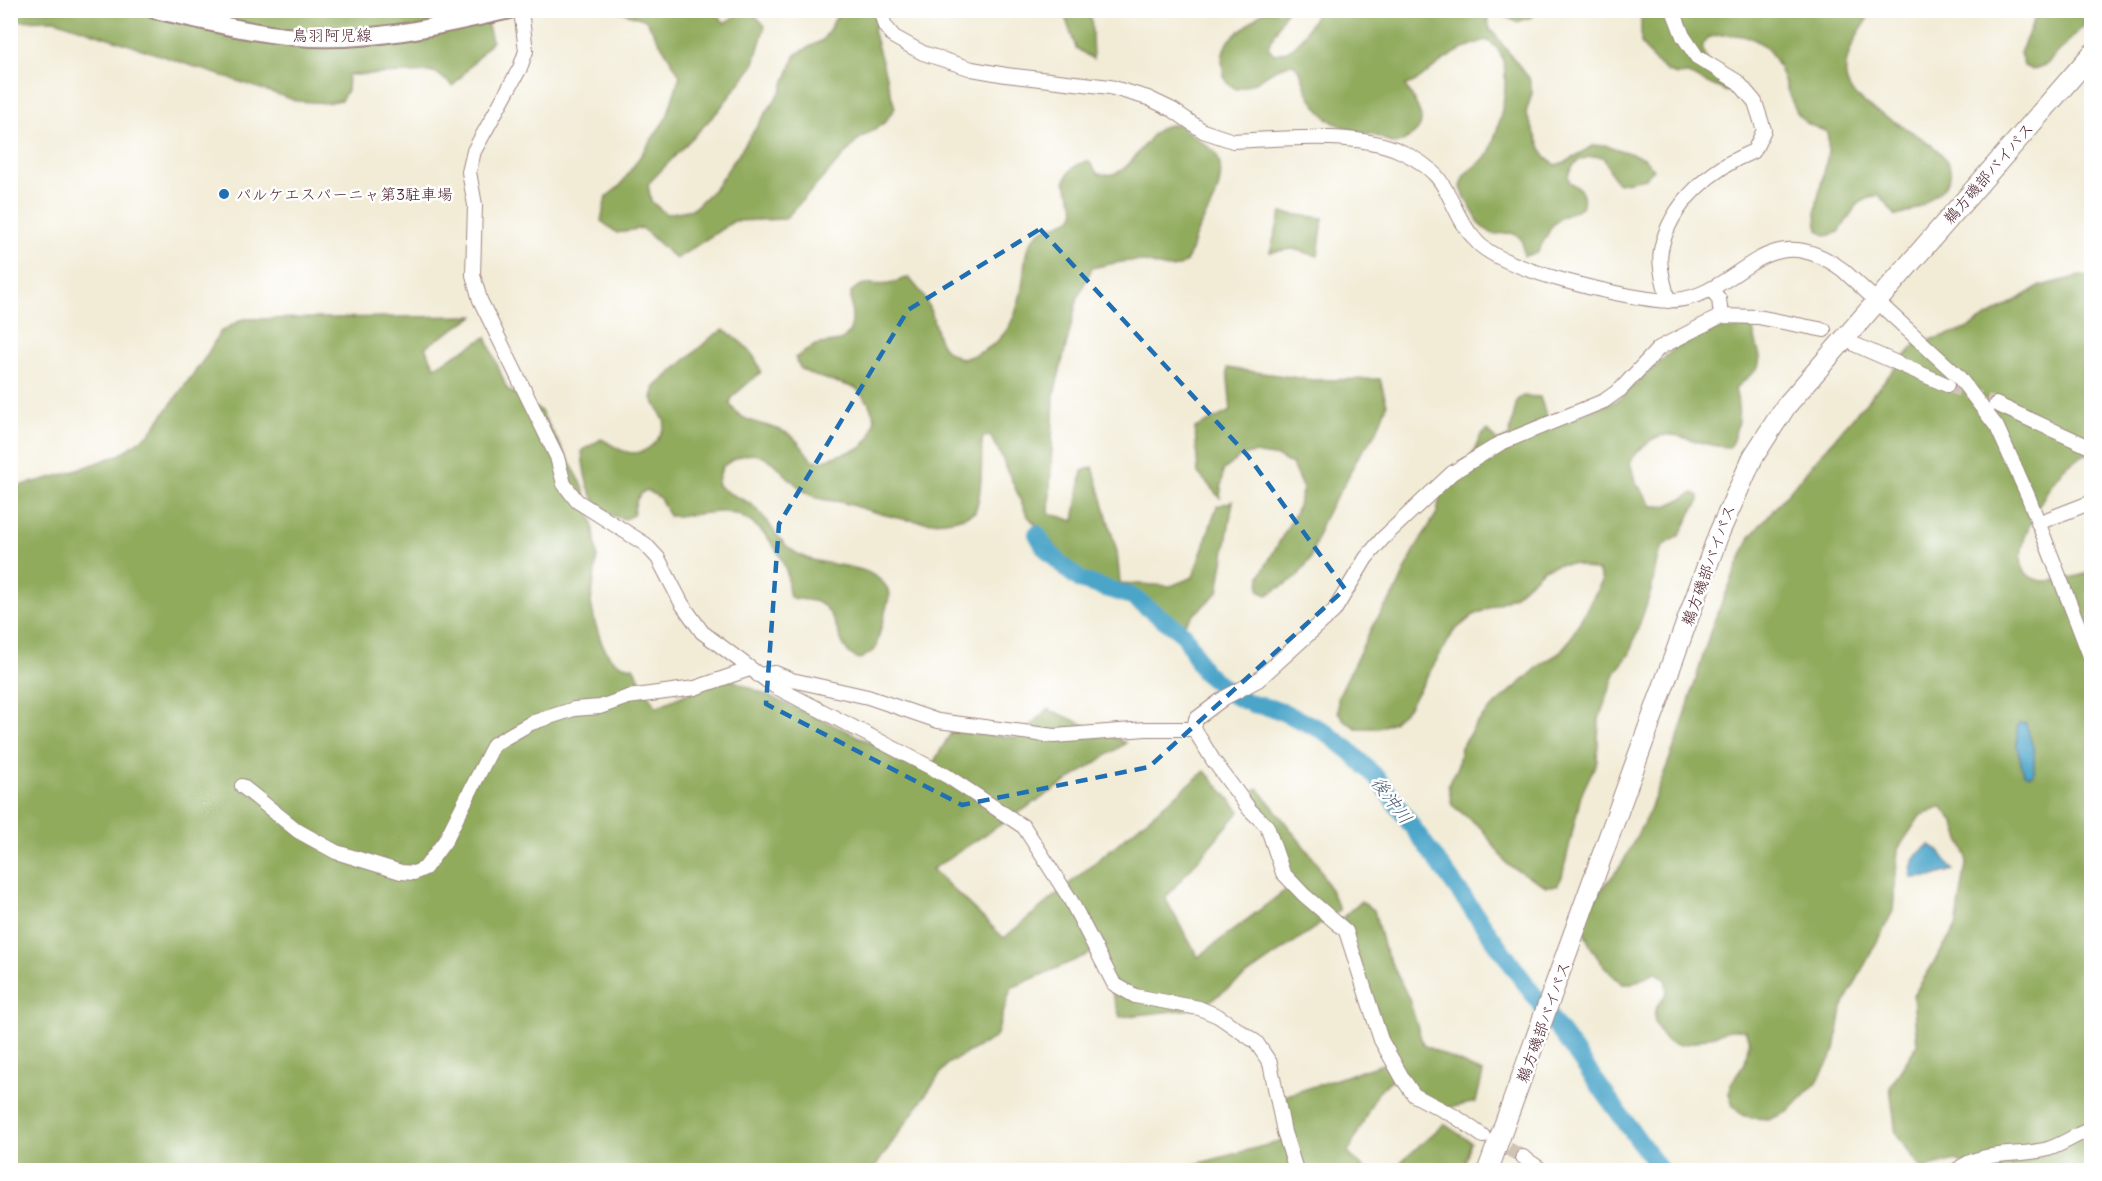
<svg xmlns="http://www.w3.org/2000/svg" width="2102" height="1181" viewBox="0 0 2102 1181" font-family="Delius,'Klee One',sans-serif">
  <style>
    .forest { fill: #91ab5d; stroke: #6e6544; stroke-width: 1.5 }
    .water { fill: #4ba5c9; stroke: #4a627a; stroke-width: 1.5 }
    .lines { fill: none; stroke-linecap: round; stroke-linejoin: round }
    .river { stroke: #4ba5c9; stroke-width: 18 }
    .minor-tunnel { stroke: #d0c3b5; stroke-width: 14; stroke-dasharray: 14 7; stroke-linecap: butt }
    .minor-casing { stroke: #9e8681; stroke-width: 16 }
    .major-casing { stroke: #9e8681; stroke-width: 20 }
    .highway-casing { stroke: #9e8681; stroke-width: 22 }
    .minor { stroke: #fff; stroke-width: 14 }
    .major { stroke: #fff; stroke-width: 16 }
    .highway { stroke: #fff; stroke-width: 20 }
    .marked { fill: none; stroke: #1f6fb2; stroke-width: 4.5; stroke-dasharray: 12 8; stroke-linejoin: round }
    .poi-dot { fill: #1f6fb2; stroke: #fff; stroke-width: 2 }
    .labels { text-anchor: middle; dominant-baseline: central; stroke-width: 5; stroke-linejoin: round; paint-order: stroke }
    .street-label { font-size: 16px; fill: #4a1f2b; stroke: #fff }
    .poi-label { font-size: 16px; fill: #4a1f2b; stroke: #fff; text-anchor: start }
    .water-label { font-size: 18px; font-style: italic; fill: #4a5b72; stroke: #fff }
  </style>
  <rect width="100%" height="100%" fill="#fff"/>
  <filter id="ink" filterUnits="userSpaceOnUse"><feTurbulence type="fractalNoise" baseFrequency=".0167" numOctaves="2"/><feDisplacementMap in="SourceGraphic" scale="12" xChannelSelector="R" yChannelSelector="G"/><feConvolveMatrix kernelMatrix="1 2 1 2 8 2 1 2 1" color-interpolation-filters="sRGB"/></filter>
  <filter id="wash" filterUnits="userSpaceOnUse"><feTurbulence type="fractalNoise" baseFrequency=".008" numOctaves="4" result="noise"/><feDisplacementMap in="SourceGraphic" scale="24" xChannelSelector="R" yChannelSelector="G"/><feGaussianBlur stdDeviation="1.35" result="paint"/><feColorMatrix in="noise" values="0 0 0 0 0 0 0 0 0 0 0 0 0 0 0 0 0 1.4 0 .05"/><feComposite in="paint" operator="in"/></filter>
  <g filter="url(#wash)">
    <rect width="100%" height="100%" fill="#f2ecd7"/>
    <g class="forest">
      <polygon points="10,11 484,11 492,41 453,86 435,72 348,75 347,91 341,100 327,103 297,101 55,20 11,21"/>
      <polygon points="620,11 716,11 724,23 744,11 751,11 765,26 753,66 718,111 648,184 651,201 666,214 693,209 716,187 781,91 796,54 823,40 840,11 887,11 873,30 895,108 884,123 859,139 785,219 734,221 676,259 642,228 617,233 601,221 606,197 620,186 667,117 680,75 646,20"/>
      <polygon points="1063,11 1091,11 1093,59 1076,48"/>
      <path d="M 1263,11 L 1286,11 L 1268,47 L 1274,54 C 1302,51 1304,31 1318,11 L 1534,11 L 1532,17 L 1517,22 L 1497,13 L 1487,17 L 1490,29 L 1529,78 L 1532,93 L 1526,113 L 1545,157 L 1556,165 L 1568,161 L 1592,146 L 1605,145 L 1644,158 L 1654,170 L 1645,178 L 1619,183 L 1615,181 L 1603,157 C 1588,155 1572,159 1568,176 L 1570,183 C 1582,188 1586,195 1582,207 L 1560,218 L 1552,226 L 1537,253 L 1524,256 L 1522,240 L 1518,236 L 1512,233 L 1493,234 L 1481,226 L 1465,198 L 1461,187 L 1464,175 L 1486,157 L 1490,151 C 1500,126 1521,52 1485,40 C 1467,46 1448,56 1433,68 C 1423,76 1419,82 1405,85 C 1413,100 1433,123 1411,136 C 1405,140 1401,143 1394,144 C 1388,142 1382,138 1376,136 C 1344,128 1326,127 1308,93 C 1303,82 1303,71 1293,64 C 1272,66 1258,86 1236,89 L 1226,82 C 1212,37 1239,37 1263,11 Z"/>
      <path d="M 1641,11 L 1872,11 C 1860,30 1837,63 1849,87 C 1864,118 1988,151 1939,192 C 1925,204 1914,212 1896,216 L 1879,195 C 1853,200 1853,213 1839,232 L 1827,236 L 1818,230 C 1809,198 1834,165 1827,132 C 1815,127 1804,125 1797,112 C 1780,82 1781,37 1734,35 C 1673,32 1718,72 1729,91 L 1727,92 L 1688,74 L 1677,75 L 1668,72 L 1653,60 L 1641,43 Z"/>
      <polygon points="2038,11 2091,11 2091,18 2047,64 2032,70 2024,66 2020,53"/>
      <path d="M 1177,124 L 1215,152 C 1232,182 1206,211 1195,237 C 1190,249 1192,262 1177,267 C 1164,271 1151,261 1137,261 C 1122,260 1106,265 1092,268 L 1078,297 L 1054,395 L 1049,513 L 1074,521 L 1082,471 L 1093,467 L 1117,552 L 1120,583 L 1171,586 L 1193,577 L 1217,506 L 1233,501 L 1218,592 L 1183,625 L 1144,597 L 1084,574 L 1063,555 L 1027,515 L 998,449 L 990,436 L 983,437 L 982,441 C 981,466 983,488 975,512 C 936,533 885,516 845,503 C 834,500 819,501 810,495 C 777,475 766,433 722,467 L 717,484 C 726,495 740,496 752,505 C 772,521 776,545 804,557 C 830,569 878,561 890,594 L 875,650 L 860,659 C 837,653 841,623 825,607 C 816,598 801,601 790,597 C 787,588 789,579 786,570 C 777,544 751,511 720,512 C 703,512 687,517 669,516 L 660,498 L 647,490 C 636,494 635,505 633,515 L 625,519 C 590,513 584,480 582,451 L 601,439 C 610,443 618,450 627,452 C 646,457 662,439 665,422 L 652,398 L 655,387 L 714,335 L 724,330 C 742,342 754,351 761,372 L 732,397 L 730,404 C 743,428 775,422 793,437 C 800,443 806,453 812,460 L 821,461 L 861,448 L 871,436 L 875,418 L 868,402 L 856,388 L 812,375 L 801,369 L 795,358 L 815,345 L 840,341 L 849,333 L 852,323 L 851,292 C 866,278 873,287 889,284 C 897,283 901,278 909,278 C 918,288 926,297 930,310 C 940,335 934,348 962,359 C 1007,348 1019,316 1024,273 C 1025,263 1024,255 1029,246 C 1042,221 1056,230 1073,217 L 1075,208 L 1065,181 C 1069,169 1076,164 1088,161 C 1094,165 1093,172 1100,174 C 1131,181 1141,138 1163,127 C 1167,125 1173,125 1177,124 Z"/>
      <polygon points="1281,213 1323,218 1318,256 1293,249 1270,252"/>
      <path d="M 2080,276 L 2091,277 L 2091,451 C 2083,456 2071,461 2064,468 C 2048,485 2005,555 2028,575 C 2042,588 2076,577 2091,572 L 2091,1170 L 1971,1170 L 1972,1168 L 1956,1160 L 1922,1169 L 1896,1134 L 1890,1087 L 1917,1045 L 1913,996 L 1956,927 L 1967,858 L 1953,820 L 1942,807 L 1920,816 L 1898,849 L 1893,911 L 1842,1008 L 1835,1050 L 1817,1082 L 1788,1112 L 1770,1119 L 1753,1118 L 1742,1115 L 1733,1106 L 1729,1094 L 1730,1085 L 1745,1063 L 1749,1041 L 1745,1030 C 1719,1023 1677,1064 1660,1033 C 1656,1025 1653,1020 1655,1011 C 1657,1004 1664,999 1667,991 L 1665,978 L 1655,972 L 1632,984 L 1623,984 C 1601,967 1585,943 1580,917 L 1622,864 L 1649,812 L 1680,732 L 1712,626 L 1750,537 L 1916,344 L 1966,329 L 2041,286 Z"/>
      <polygon points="474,316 425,347 435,367 486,337 507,389 540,410 582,484 593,523 597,556 591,603 595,623 602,644 610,657 619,664 633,667 656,707 726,677 851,733 928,772 952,731 1017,738 1048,709 1126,743 932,869 1004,938 1205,771 1240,811 1165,898 1198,957 1291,886 1278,834 1245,798 1258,788 1317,863 1340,910 1200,1008 1120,1017 1098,950 1011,988 996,1037 947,1064 873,1170 11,1170 11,488 69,473 119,455 149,434 205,358 220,332 243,319"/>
      <path d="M 1742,321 L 1753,330 L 1760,357 L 1758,368 L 1735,389 C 1741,411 1739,427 1730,447 C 1684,447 1665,412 1630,462 L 1635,481 L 1652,506 L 1666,506 L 1694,493 L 1699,496 L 1699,502 L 1692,511 L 1680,535 L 1664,545 L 1658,555 L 1651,591 L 1629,655 L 1616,671 L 1599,719 L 1597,761 L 1581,795 L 1562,877 L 1557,886 L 1546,886 L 1508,865 L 1481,828 L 1452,805 L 1448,785 L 1457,769 L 1461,747 L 1472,730 L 1485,714 L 1544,662 L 1558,654 L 1569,641 L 1602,581 L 1598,571 L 1574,564 L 1559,564 L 1544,569 L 1514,596 L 1474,615 L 1454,631 L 1408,708 L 1393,722 L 1379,728 L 1356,728 L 1345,721 L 1338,712 L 1338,697 L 1373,625 L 1395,593 L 1415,549 L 1437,513 L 1441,490 L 1473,454 L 1480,437 L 1488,430 L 1497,441 L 1509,437 L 1517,400 L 1523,396 L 1540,397 L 1546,415 L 1555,424 L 1618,400 L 1675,348 L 1714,330 Z"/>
      <polygon points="1227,368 1313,380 1380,379 1387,405 1376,433 1358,457 1344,485 1331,505 1322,523 1310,560 1296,578 1267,595 1259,590 1260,576 1296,512 1303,489 1292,465 1279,457 1254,453 1241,456 1223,471 1220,498 1198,473 1195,428 1231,411"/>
      <polygon points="1361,901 1374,910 1383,946 1409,999 1423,1045 1483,1073 1476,1102 1434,1111 1400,1079 1392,1079 1376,1095 1348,1153 1366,1170 1174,1170 1282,1141 1284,1096 1392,1061 1343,917"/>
      <polygon points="1444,1124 1471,1142 1463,1170 1392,1170"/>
    </g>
    <g class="water">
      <polygon points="2020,723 2026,724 2034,751 2034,774 2029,776 2024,774 2017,747 2017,727"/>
      <path d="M 1930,845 L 1938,850 L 1953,870 L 1931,877 L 1911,878 C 1908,866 1919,850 1930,845 Z"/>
    </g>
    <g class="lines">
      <polyline class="river" points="1037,534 1045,548 1066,569 1082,581 1131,596 1184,634 1204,672 1231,694 1252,704 1276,709 1324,731 1350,751 1378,779 1660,1170"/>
    </g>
  </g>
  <g filter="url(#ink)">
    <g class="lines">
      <g class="minor-tunnel">
        <polyline points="1947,385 1996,404"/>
        <polyline points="1490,1139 1523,1157"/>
      </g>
      <g class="minor-casing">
        <g id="minor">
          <polyline points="521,10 526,51 520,68 474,151 469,172 475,205 473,275 480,300 557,457 564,484 577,501 645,544 658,558 682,604 702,632 774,686 947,776 1024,827 1070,899 1114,984 1135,996 1199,1008 1218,1016 1256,1042 1270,1063 1284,1132 1296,1170"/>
          <path d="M 880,10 L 885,26 L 894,37 L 923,53 L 972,69 L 1006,75 L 1110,87 L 1148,98 L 1173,110 L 1203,131 L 1233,141 C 1281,139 1355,131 1400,151 C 1457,177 1443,204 1477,242 C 1502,270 1618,296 1657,300 C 1738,309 1758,208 1843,270 L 1958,376 L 1997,427 L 2028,496 L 2092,661"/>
          <polyline points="1711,289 1719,299 1721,316"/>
          <path d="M 1668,301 C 1665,285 1658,266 1661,250 C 1670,203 1712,168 1754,151 L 1764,130 L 1755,102 L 1738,82 L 1697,57 L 1683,36 L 1673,10"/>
          <polyline points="1856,345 1947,385"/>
          <polyline points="1996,404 2092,448"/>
          <polyline points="2038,523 2092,502"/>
          <polyline points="758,675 775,673 792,680 868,697 938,721 1054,736 1146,729 1194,729"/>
          <polyline points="242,786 298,831 336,852 401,872 414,873 425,868 445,841 494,744 531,723 574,709 600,707 628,697 695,688 750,669"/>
          <polyline points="1483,1136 1456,1117 1414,1095 1403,1079 1381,1040 1346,931 1304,895 1283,873 1267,826 1250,810 1213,760 1194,729 1196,719 1224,698 1258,680 1334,611 1366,558 1383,538 1452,473 1501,443 1604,401 1621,389 1659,348 1721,316 1758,317 1824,330"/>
          <polyline points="1523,1157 1542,1170"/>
          <path d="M 1957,1170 C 1982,1149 2019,1157 2048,1149 C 2064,1144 2076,1134 2092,1129"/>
        </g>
      </g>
      <g class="major-casing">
        <path id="major" d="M 154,10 C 201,20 249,33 297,37 C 369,43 440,26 510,10"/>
      </g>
      <g class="highway-casing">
        <polyline id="highway" points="1488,1170 1719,533 1753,457 1786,406 2092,54"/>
      </g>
      <use href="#minor" class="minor"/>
      <use href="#major" class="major"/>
      <use href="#highway" class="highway"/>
    </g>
  </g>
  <path class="marked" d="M 1040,229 L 1248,456 L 1345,589 L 1149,767 L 962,805 L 766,704 L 779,524 L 908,310 Z"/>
  <circle class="poi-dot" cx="224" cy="194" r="6"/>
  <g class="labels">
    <g class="street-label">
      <text x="332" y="35">鳥羽阿児線</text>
      <text transform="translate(1988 173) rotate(-49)">鵜方磯部バイパス</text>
      <text transform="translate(1708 565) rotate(-70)">鵜方磯部バイパス</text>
      <text transform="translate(1543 1022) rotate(-70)">鵜方磯部バイパス</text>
    </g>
    <g class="poi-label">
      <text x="236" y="194">パルケエスパーニャ第3駐車場</text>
    </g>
    <g class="water-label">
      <text transform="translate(1392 800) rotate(53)">後沖川</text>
    </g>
  </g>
  <rect width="2102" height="1181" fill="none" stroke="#fff" stroke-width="36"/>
</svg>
